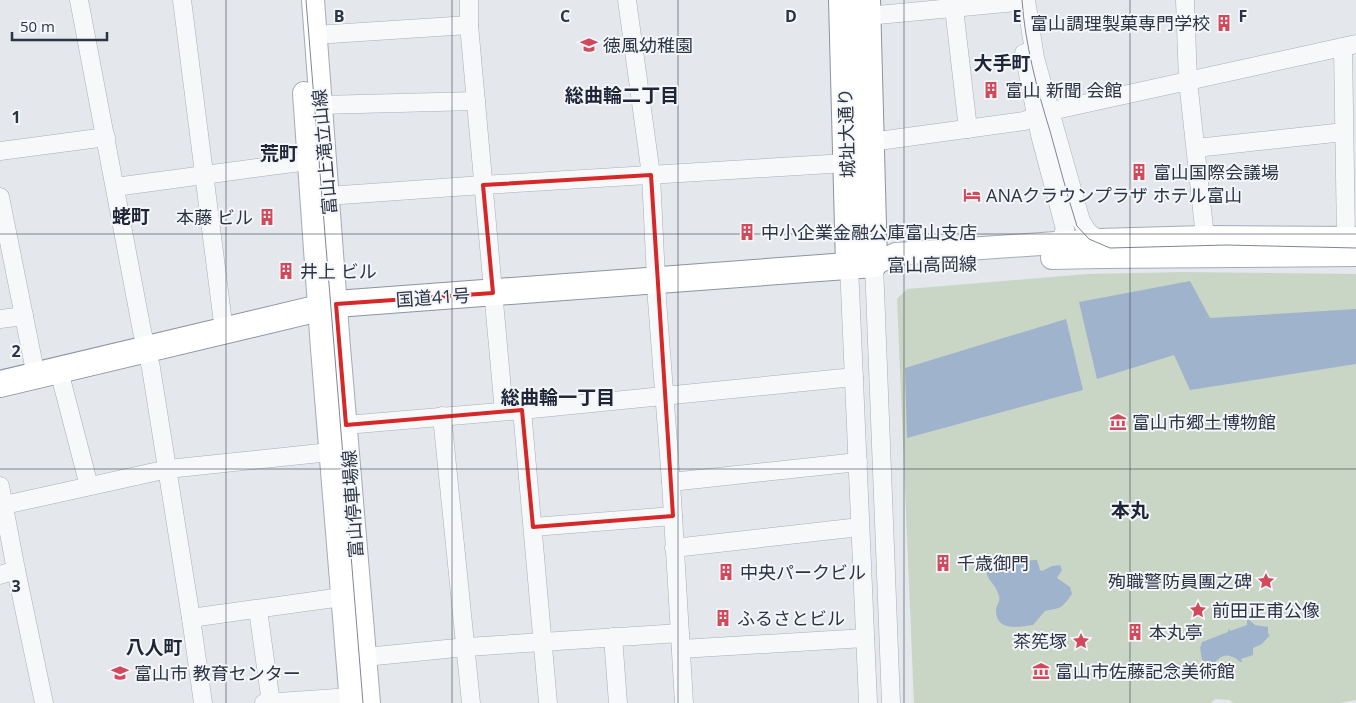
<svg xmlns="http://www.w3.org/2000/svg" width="1356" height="703" viewBox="0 0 1356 703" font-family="'Open Sans','Noto Sans JP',sans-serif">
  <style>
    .green { fill: #c9d6c5 }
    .water { fill: #9fb4cc }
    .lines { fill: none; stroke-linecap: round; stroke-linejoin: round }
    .minor-casing { stroke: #a9aeb7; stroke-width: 19 }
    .major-casing { stroke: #a3abb8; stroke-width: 24 }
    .highway-casing { stroke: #8b94a3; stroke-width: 28 }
    .minor { stroke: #f7f8fa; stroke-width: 18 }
    .major { stroke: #fff; stroke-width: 22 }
    .highway { stroke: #fff; stroke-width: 26 }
    .tram { stroke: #7d8696; stroke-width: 1 }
    .marked { fill: none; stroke: #d62828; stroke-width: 4; stroke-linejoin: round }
    .grid { fill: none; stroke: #2b3445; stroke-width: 1; stroke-opacity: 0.55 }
    .labels { text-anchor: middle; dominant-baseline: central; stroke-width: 4; stroke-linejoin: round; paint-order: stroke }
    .poi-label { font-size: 18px; fill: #2b3445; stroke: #f4f6f9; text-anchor: start }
    .street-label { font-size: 18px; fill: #2b3445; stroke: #f4f6f9 }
    .neighbourhood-label { font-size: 19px; font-weight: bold; fill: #1d2536; stroke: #f4f6f9 }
    .grid-label { font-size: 16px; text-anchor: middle; font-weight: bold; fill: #2b3445; stroke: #f4f6f9; stroke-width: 4; stroke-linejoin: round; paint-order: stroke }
  </style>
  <rect width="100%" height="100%" fill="#e4e7ec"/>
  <polygon class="green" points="1183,272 1356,274 1356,700 1339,703 1233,703 1230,700 1215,699 1211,703 914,703 897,299 907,289 1087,274"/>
  <g class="water">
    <polygon points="1190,281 1210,318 1356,309 1356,364 1190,390 1174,355 1097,379 1079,302"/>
    <polygon points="1066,319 1083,390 907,438 905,368"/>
    <path d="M 997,556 C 1008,567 1024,559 1037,560 L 1040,570 L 1042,571 L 1052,566 L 1060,565 L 1062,570 L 1057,578 L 1070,587 L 1072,594 C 1060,610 1063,607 1045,611 L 1033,625 C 1019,627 996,632 996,610 C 996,605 1001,601 999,596 C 995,580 982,581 988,560 L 992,557 Z"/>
    <path d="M 1247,618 L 1255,625 L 1268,627 L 1268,634 L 1270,635 L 1262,644 L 1253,648 L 1253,655 L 1241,659 L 1242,662 L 1240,662 C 1229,652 1221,654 1213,665 L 1202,660 L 1200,648 L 1202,642 L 1228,632 L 1229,628 L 1230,631 L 1247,625 Z"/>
  </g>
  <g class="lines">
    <g class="minor-casing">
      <g id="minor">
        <polyline points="79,0 142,331 151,368 191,618 203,703"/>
        <polyline points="182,0 224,331"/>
        <polyline points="469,0 469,25 503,401 522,410 548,703"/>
        <polyline points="627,0 651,175 657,300 671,482 684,703"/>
        <polyline points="1026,0 1035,58 1081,221 1088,232 1099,240"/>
        <polyline points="1185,0 1188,81 1205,237"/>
        <polyline points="954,8 968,129"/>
        <polyline points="867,16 1016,2"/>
        <polyline points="315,35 469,25"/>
        <polyline points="1343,47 1346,239"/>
        <polyline points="1024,53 1040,135 1065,229 1061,240 1055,243"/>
        <polyline points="320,105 476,101"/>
        <polyline points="871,142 1024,121 1051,111 1356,44"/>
        <polyline points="1196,148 1344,132"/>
        <polyline points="0,151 106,137"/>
        <polyline points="115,187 308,161"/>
        <polyline points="327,196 483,185 847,163"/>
        <polyline points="0,197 36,376"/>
        <polyline points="874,264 891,703"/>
        <polyline points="849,265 868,703"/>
        <polyline points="0,319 24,316"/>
        <polyline points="59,371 89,486"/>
        <polyline points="442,416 471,703"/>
        <polyline points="346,425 522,410 854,377"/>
        <polyline points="671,482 858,462"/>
        <polyline points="0,486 16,570 44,703"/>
        <polyline points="0,506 168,469 330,452"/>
        <polyline points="533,527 673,516"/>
        <polyline points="674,548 860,527"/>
        <polyline points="0,575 16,570"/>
        <polyline points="258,610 271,703"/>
        <polyline points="191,618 342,597"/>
        <polyline points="613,637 618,703"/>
        <polyline points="681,649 865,638"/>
        <polyline points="365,657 467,647 680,633"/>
        <polyline points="264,703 351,697"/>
      </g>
    </g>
    <g class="major-casing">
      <g id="major">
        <polyline points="313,0 339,347 369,703"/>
        <polyline points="304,93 322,349 351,703"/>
        <polyline points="1052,258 1099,257 1356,255"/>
        <polyline points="874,264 896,254 1099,240 1205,237 1356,238"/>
      </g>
    </g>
    <g class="highway-casing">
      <g id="highway">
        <polyline points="842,0 849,265"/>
        <polyline points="0,384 336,304 874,264 867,0"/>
      </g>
    </g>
    <use href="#minor" class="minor"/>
    <use href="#major" class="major"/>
    <use href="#highway" class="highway"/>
    <g class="tram">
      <polyline points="306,0 363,703"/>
      <path d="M 1022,0 C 1025,44 1037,89 1050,131 C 1059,163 1067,195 1077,226 L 1089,239 L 1110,248 L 1226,245 L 1356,248"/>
    </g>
  </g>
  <path class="marked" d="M 651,175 L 673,516 L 533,527 L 522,410 L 346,425 L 336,304 L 493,293 L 483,185 Z"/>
  <path class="grid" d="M 226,0 L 226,703M 452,0 L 452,703M 678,0 L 678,703M 904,0 L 904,703M 1130,0 L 1130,703M 0,234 L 1356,234M 0,469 L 1356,469"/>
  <defs>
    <g id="building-bare" transform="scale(1.35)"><path d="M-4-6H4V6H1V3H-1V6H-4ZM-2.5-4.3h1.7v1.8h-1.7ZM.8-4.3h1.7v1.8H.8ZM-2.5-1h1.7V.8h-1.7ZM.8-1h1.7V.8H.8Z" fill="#d1495b" stroke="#f4f6f9" stroke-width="2.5" paint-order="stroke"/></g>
    <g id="school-bare" transform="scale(1.35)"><path d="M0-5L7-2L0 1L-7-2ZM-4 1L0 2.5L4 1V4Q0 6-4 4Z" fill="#d1495b" stroke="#f4f6f9" stroke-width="2.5" paint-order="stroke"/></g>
    <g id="hotel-bare" transform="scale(1.35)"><path d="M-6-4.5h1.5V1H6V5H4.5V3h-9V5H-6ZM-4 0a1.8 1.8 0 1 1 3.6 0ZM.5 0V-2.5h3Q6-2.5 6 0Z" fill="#d1495b" stroke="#f4f6f9" stroke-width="2.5" paint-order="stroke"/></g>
    <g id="museum-bare" transform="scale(1.35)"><path d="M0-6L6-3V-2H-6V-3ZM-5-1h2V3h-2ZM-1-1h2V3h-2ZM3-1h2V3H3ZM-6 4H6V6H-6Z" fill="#d1495b" stroke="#f4f6f9" stroke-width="2.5" paint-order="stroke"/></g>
    <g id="sight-bare" transform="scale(1.35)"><path d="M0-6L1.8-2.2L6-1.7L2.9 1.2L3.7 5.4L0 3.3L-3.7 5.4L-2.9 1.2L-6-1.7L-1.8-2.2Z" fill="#d1495b" stroke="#f4f6f9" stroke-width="2.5" paint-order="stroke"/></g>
  </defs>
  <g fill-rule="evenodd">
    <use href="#building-bare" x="1224" y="23"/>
    <use href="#school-bare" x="589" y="45"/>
    <use href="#building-bare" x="991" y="90"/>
    <use href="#building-bare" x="1139" y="172"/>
    <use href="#hotel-bare" x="972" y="195"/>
    <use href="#building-bare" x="267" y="217"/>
    <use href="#building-bare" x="747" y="232"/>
    <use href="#building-bare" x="286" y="271"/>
    <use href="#museum-bare" x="1118" y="422"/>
    <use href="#building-bare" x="943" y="563"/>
    <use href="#building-bare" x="726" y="572"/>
    <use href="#sight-bare" x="1266" y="581"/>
    <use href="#sight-bare" x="1198" y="610"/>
    <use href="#building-bare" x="723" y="618"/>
    <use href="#building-bare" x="1135" y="632"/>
    <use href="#sight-bare" x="1081" y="641"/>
    <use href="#museum-bare" x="1041" y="671"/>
    <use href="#school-bare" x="120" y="673"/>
  </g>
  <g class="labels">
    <g class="poi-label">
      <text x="1210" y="23" text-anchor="end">富山調理製菓専門学校</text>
      <text x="603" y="45">徳風幼稚園</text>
      <text x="1005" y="90">富山 新聞 会館</text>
      <text x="1153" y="172">富山国際会議場</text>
      <text x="986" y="195">ANAクラウンプラザ ホテル富山</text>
      <text x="253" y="217" text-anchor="end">本藤 ビル</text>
      <text x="761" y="232">中小企業金融公庫富山支店</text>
      <text x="300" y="271">井上 ビル</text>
      <text x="1132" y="422">富山市郷土博物館</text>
      <text x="957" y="563">千歳御門</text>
      <text x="740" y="572">中央パークビル</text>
      <text x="1252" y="581" text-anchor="end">殉職警防員團之碑</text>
      <text x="1212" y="610">前田正甫公像</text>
      <text x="737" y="618">ふるさとビル</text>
      <text x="1149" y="632">本丸亭</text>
      <text x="1067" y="641" text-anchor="end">茶筅塚</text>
      <text x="1055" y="671">富山市佐藤記念美術館</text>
      <text x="134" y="673">富山市 教育センター</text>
    </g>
    <g class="street-label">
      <text transform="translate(846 133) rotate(-92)">城址大通り</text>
      <text transform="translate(324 152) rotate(-95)">富山上滝立山線</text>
      <text transform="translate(932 264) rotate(-1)">富山高岡線</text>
      <text transform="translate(433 297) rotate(-4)">国道41号</text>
      <text transform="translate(352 504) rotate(-94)">富山停車場線</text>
    </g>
    <g class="neighbourhood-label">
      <text x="1002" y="63">大手町</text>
      <text x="622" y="95">総曲輪二丁目</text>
      <text x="279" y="153">荒町</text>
      <text x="131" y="216">蛯町</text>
      <text x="558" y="397">総曲輪一丁目</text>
      <text x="1130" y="510">本丸</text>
      <text x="154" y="647">八人町</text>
    </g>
  </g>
  <g class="grid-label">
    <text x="339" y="22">B</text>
    <text x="565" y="22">C</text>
    <text x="791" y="22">D</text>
    <text x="1017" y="22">E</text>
    <text x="1243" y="22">F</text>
    <text x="16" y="123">1</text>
    <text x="16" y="357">2</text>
    <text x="16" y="592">3</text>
  </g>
  <path d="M12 32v8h95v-8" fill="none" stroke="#2b3445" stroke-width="2.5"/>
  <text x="20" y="32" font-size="15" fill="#2b3445" stroke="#f4f6f9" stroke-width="4" paint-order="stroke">50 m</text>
</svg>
